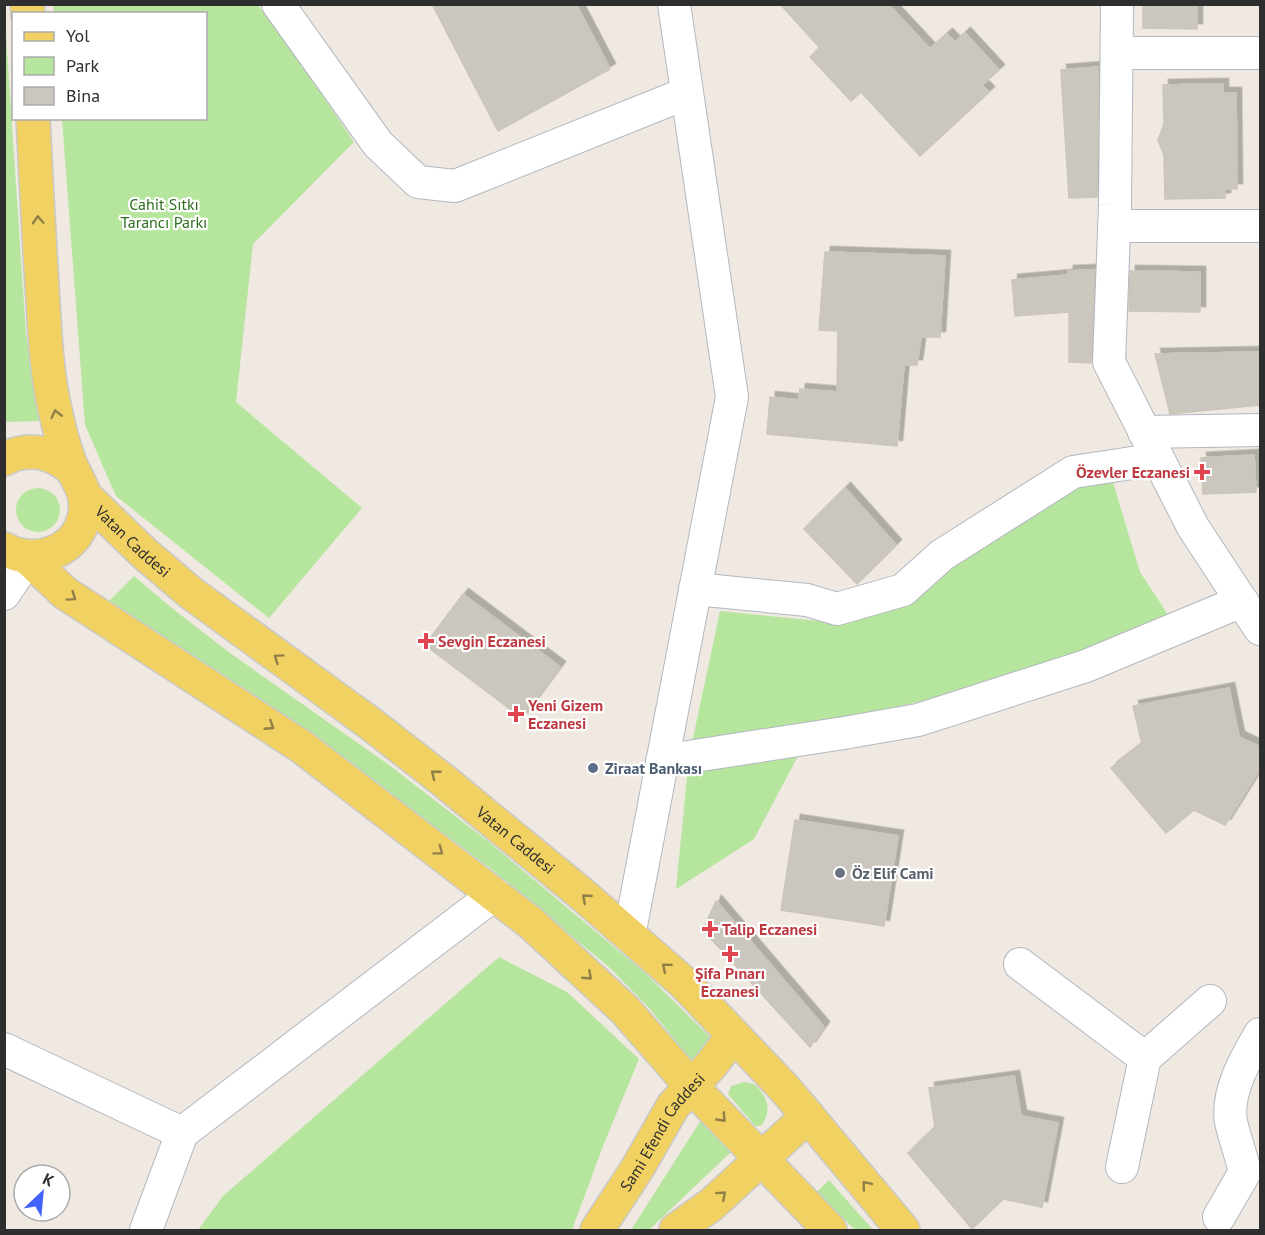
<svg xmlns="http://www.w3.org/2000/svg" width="1265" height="1235" viewBox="0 0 1265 1235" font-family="'PT Sans',sans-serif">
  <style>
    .green { fill: #b6e59e }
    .building { fill: #cbc7bf; stroke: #cbc5ba; stroke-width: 1.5; filter: url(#shadow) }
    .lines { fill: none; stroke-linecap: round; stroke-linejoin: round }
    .minor-casing { stroke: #b4b7c1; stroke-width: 34 }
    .major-casing { stroke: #c9c9c9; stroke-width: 36 }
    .minor { stroke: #fff; stroke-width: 32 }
    .major { stroke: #f2d163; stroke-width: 33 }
    .oneway { stroke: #908048 }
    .health-dot { fill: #e0444e; stroke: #fff; stroke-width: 2 }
    .service-dot { fill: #5c6f8a; stroke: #fff; stroke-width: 2 }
    .worship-dot { fill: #6b7280; stroke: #fff; stroke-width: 2 }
    .labels { text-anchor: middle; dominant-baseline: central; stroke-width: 4.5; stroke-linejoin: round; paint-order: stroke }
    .park-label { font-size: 16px; fill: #2c6e1b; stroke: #fff }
    .health-label { font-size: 16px; font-weight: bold; fill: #be3a42; stroke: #fff; text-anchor: start }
    .street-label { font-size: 16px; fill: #2e2e2e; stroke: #fff }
    .service-label { font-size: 16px; font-weight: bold; fill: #4e5e75; stroke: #fff; text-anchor: start }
    .worship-label { font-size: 16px; font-weight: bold; fill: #5b616d; stroke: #fff; text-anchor: start }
  </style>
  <defs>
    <filter id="shadow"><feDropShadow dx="5.5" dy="-5.5" stdDeviation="0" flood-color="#0004"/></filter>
  </defs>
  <rect width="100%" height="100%" fill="#efe9e1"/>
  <g class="green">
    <polygon points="4,5 26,334 40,421 6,422"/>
    <polygon points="53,5 258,5 296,57 354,142 253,244 236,402 362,508 269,618 116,496 85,425 62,119 206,118 206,14 54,13"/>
    <polygon points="1112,479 1140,572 1172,621 1036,671 820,727 807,739 754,839 676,889 689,757 720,611 829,622 956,561 1072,485"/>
    <circle cx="38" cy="510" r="22"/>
    <polygon points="134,576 173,609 230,653 389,765 489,842 644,972 712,1039 691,1060 650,1009 610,968 490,868 329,749 235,688 109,601"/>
    <polygon points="499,957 567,992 639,1059 603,1146 572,1230 198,1230 223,1196"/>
    <path d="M 744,1082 L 754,1084 C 767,1095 773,1111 761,1126 L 755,1126 L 728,1094 L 731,1086 Z"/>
    <polygon points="703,1117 734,1149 649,1230 631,1230"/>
    <polygon points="829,1180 873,1230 855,1230 817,1192"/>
  </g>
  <g class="building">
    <polygon points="432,4 576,4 610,69 498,131"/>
    <polygon points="780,4 888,4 930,49 947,34 955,42 965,33 999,70 982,85 989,92 920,156 861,92 851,101 810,57 820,48"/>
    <polygon points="1143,4 1197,4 1197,29 1143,28"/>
    <polygon points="1098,67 1097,197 1069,198 1061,70"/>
    <polygon points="1223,84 1223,93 1236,93 1237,189 1225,189 1225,198 1165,199 1164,155 1158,140 1164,124 1163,85"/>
    <polygon points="825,252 945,256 940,337 921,337 917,365 904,365 897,446 767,434 770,397 799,400 800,389 837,392 838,331 819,330"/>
    <polygon points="1095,270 1091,363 1069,362 1069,312 1015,316 1012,280 1068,275 1068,271"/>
    <polygon points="1130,271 1200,272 1200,312 1129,311"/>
    <polygon points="1260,352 1260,405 1170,414 1155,354"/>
    <polygon points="1254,455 1256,492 1203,494 1201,458"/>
    <polygon points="845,488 896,545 857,584 804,529"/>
    <polygon points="463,594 560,667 522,718 425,645"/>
    <polygon points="1229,688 1239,737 1260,747 1260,769 1225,825 1194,810 1166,833 1111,768 1142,744 1133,706"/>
    <polygon points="795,820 898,836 884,926 781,910"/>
    <polygon points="716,901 824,1027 810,1047 703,930"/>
    <polygon points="1014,1076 1021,1116 1058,1123 1042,1207 1003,1199 972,1229 908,1153 935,1127 929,1088"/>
  </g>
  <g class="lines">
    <g class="minor-casing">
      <g id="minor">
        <polyline points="278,4 378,144 418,182 455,186 687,93"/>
        <polyline points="1117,4 1115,205 1109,362 1193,527 1260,629"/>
        <polyline points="1117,53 1260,53"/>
        <polyline points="1114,226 1260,226"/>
        <polyline points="1144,432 1260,430"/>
        <polyline points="695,589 807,600 837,609 903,590 942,555 1073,472 1158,459"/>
        <polyline points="4,594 28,558"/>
        <polyline points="662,761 844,733 918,720 1086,666 1242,601"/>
        <polyline points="629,936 732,397 674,4"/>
        <polyline points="1020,964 1145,1058"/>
        <polyline points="4,1049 182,1133"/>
        <polyline points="1122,1167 1145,1058 1210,1001"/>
        <path d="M 1219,1217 L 1245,1172 C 1241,1155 1235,1139 1231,1122 C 1226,1092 1246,1058 1260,1034"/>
        <polyline points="146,1230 182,1133 495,894"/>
      </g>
    </g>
    <g class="major-casing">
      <g id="major">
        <polyline points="27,4 28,14"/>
        <path d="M 4,459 C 29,446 53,452 73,470"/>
        <path id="s1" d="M 85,496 L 144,553 L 191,593 L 371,724 L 444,781 L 583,895 L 684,983 L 786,1090 L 903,1230"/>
        <path d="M 4,549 C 37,567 79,551 85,513 C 88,496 80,484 73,470 C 65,453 60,432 56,414 C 47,377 45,338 43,301 C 39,240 36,179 33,118"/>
        <polyline points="28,558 65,593 302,747 531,923 625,1010 691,1086 830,1230"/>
        <path id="s2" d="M 597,1230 L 637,1169 L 673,1106 L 711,1065 L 733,1036"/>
        <polyline points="676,1230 711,1205 808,1116"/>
      </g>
    </g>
    <use href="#minor" class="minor"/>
    <use href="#major" class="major"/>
  </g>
  <defs><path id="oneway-chevron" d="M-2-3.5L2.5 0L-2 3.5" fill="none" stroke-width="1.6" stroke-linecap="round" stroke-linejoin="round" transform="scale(1.5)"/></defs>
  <g class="oneway">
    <use href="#oneway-chevron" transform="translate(38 220) rotate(-93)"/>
    <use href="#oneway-chevron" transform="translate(56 414) rotate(-103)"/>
    <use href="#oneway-chevron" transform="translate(72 597) rotate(35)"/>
    <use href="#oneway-chevron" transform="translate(278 658) rotate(-145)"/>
    <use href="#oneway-chevron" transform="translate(270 726) rotate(33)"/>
    <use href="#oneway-chevron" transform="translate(435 774) rotate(-142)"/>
    <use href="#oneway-chevron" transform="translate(439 851) rotate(37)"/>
    <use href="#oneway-chevron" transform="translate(586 898) rotate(-139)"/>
    <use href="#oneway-chevron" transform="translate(666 967) rotate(-140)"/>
    <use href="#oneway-chevron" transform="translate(588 976) rotate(43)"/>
    <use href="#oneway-chevron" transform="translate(722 1118) rotate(46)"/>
    <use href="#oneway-chevron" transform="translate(866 1185) rotate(-130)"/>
    <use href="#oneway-chevron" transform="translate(722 1195) rotate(-42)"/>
  </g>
  <g class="health-dot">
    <path d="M1199 463h6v6h6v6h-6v6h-6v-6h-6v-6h6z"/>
    <path d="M423 632h6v6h6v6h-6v6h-6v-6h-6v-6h6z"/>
    <path d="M513 705h6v6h6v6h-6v6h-6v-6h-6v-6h6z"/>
    <path d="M707 920h6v6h6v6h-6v6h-6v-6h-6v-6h6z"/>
    <path d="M727 945h6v6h6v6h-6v6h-6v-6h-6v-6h6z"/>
  </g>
  <circle class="service-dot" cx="593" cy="768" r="6"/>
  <circle class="worship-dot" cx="840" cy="873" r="6"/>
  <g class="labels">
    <g class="park-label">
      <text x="164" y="204">Cahit Sıtkı<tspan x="164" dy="18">Tarancı Parkı</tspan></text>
    </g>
    <g class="health-label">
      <text x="1190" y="472" text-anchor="end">Özevler Eczanesi</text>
      <text x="438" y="641">Sevgin Eczanesi</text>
      <text x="528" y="705">Yeni Gizem<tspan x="528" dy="18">Eczanesi</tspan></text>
      <text x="722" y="929">Talip Eczanesi</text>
      <text x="730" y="973" text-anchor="middle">Şifa Pınarı<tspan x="730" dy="18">Eczanesi</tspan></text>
    </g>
    <g class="street-label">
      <text stroke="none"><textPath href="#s1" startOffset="66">Vatan Caddesi</textPath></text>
      <text stroke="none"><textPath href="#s1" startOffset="552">Vatan Caddesi</textPath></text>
      <text stroke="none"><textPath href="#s2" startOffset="118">Sami Efendi Caddesi</textPath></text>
    </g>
    <g class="service-label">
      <text x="605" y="768">Ziraat Bankası</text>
    </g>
    <g class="worship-label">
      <text x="852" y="873">Öz Elif Cami</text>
    </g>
  </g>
  <rect width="1265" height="1235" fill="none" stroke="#2e2e2e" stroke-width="12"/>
  <rect x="12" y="12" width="195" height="108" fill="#ffffff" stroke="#ababab" stroke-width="1.5"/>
  <rect x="24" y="32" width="30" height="9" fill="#f2d163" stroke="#ababab" stroke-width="1.5"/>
  <text x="66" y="42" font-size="18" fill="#2e2e2e">Yol</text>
  <rect x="24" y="57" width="30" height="18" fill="#b6e59e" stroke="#ababab" stroke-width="1.5"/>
  <text x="66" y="72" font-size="18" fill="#2e2e2e">Park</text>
  <rect x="24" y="87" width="30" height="18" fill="#cbc7bf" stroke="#ababab" stroke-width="1.5"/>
  <text x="66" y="102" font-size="18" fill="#2e2e2e">Bina</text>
  <g transform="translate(42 1193) rotate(26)"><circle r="28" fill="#ffffff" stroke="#ababab" stroke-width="1.5"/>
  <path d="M0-4.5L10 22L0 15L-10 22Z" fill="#4264fb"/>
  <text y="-9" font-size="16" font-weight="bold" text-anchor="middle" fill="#2e2e2e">K</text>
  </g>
</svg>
